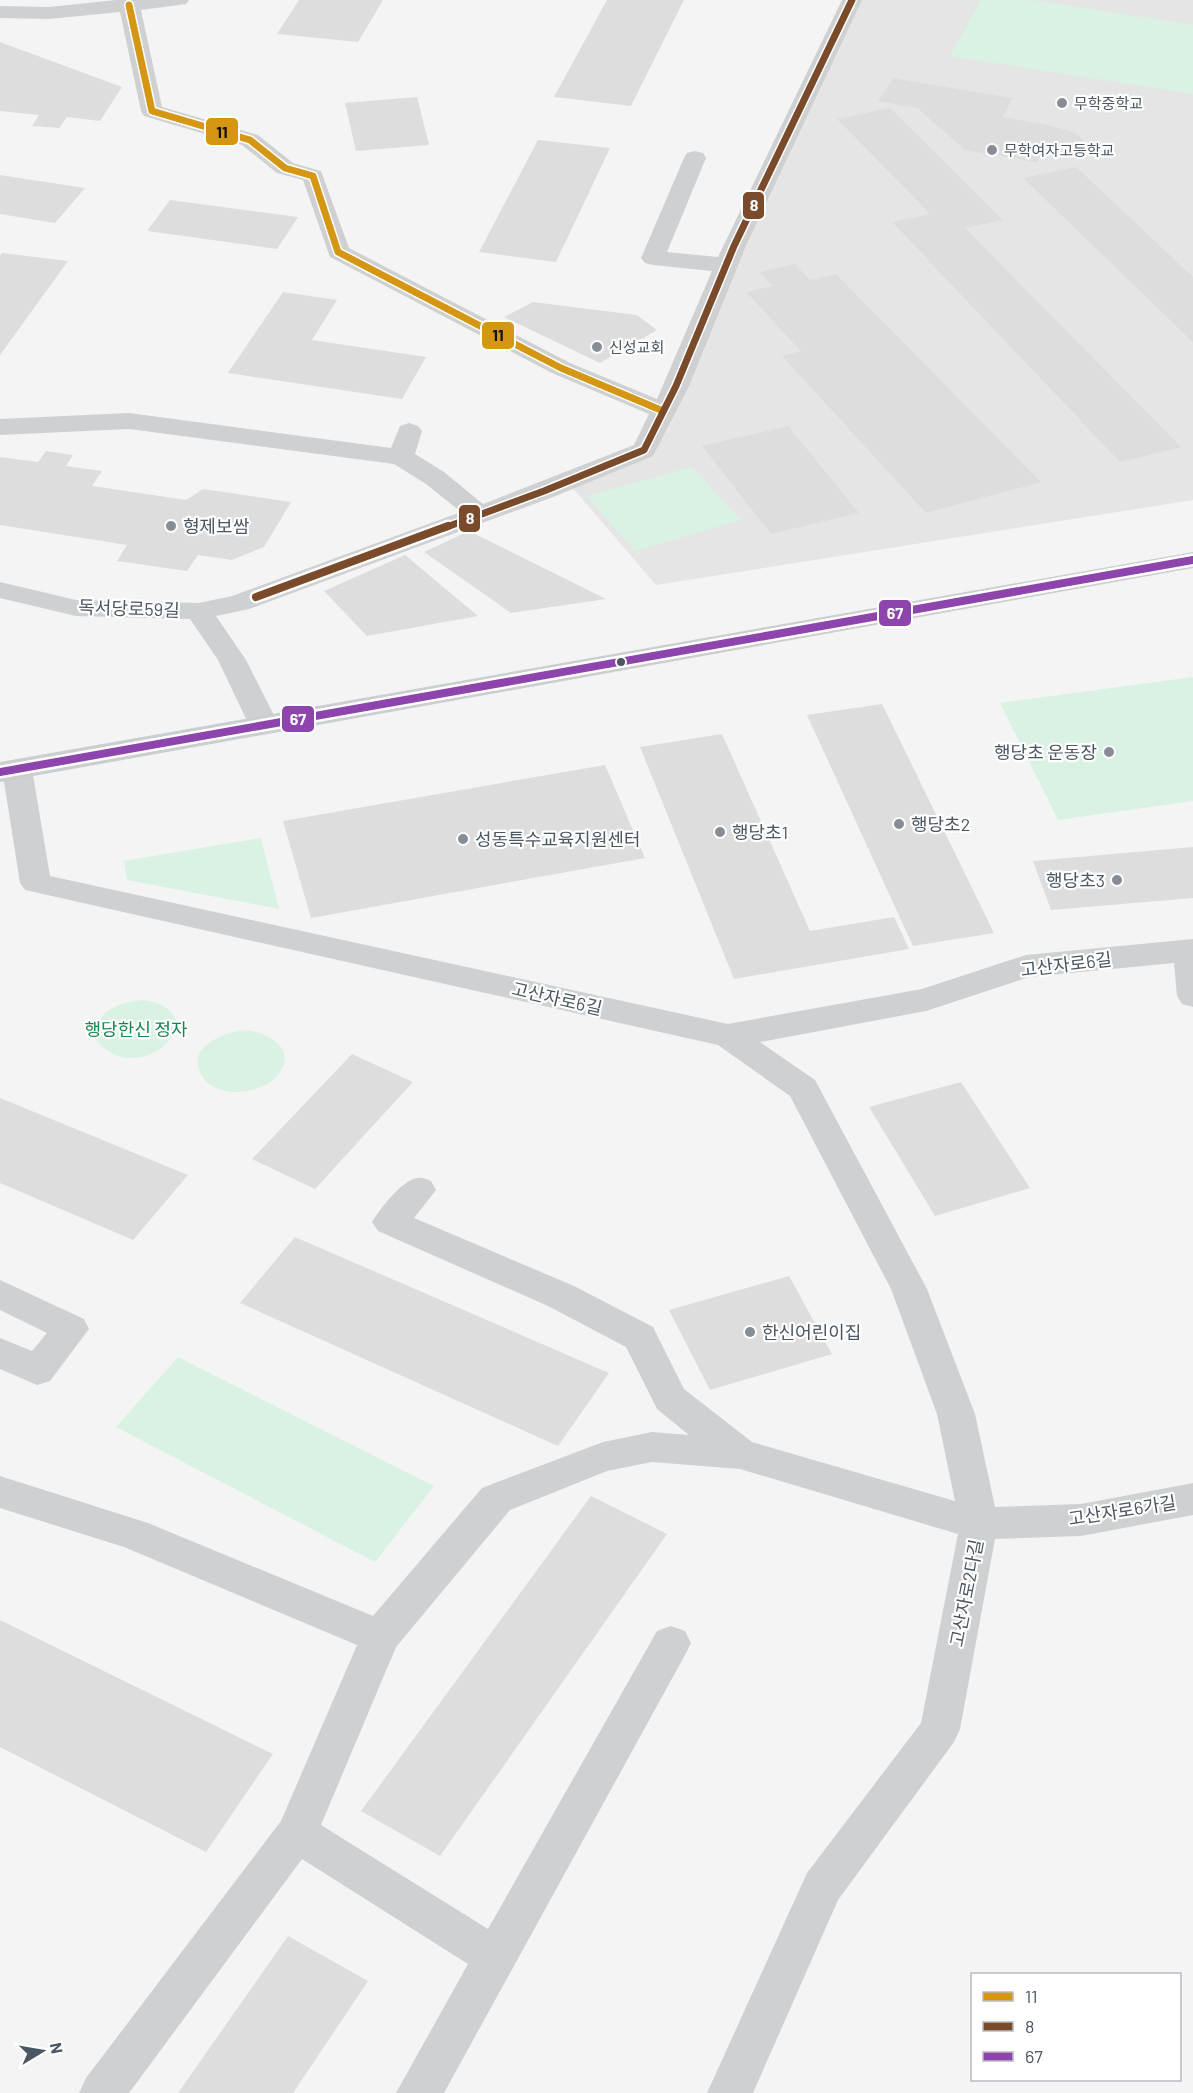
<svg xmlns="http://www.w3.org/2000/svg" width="1193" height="2093" viewBox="0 0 1193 2093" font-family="Barlow,'Noto Sans KR',sans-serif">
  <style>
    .education { fill: #e6e5e6 }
    .green { fill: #d9f2e3 }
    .building { fill: #ddddde }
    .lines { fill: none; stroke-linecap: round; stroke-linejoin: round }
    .minor { fill: #ced0d2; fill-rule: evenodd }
    .primary { fill: #caced1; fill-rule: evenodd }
    .bus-1-casing { stroke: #fff; stroke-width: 10 }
    .bus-2-far1-casing { stroke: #fff; stroke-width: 10 }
    .bus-2-casing { stroke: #fff; stroke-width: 13 }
    .bus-3-casing { stroke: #fff; stroke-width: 13 }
    .bus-1 { stroke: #d49613; stroke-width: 7 }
    .bus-2-far1 { stroke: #7a4b2a; stroke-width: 7 }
    .bus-2 { stroke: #7a4b2a; stroke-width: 8 }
    .bus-3 { stroke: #8e44ad; stroke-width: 8 }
    .poi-dot { fill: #868d94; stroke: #fff; stroke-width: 2 }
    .bus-dot { fill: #4a5661; stroke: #fff; stroke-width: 2 }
    .labels { text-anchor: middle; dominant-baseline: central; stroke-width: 4.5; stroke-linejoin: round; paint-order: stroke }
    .far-poi-label { font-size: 15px; fill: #4a5661; stroke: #fff; text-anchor: start }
    .poi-label { font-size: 18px; fill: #4a5661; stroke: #fff; text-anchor: start }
    .street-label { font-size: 18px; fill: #4a5661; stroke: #fff }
    .park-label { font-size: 18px; fill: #17864f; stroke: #fff }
    .line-badge { stroke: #fff; stroke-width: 2 }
    .badge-label { font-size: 16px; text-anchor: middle; font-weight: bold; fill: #fff }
    .pale-badge-label { font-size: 16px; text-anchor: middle; font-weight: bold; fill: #111 }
  </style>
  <rect width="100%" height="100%" fill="#f4f4f4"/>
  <polygon class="education" points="861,0 1193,0 1193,500 656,585 572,487 653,454 721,300"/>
  <g class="green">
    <polygon points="981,0 1032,0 1193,25 1193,94 950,56"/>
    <polygon points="692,467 741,520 635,551 587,496"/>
    <polygon points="1193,677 1193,801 1058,820 1000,703"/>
    <polygon points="261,838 279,909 127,880 124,861"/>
    <path d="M 143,1000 C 224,1012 135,1096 95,1038 C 95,1010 119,1002 143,1000 Z"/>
    <path d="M 244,1030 C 270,1032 302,1052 274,1079 C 257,1095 213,1099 201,1074 C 186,1046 224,1033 244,1030 Z"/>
    <polygon points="178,1357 434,1486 375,1562 116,1427"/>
  </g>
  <g class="building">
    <polygon points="299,0 383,0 358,42 277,34"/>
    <polygon points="607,0 684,0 631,106 554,97"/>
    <polygon points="0,42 122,87 100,121 67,117 59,128 32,126 39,115 0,111"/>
    <polygon points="893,78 1013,98 1002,117 1048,125 1076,133 1100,157 1045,148 1037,162 965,150 917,108 878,101"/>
    <polygon points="417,97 429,145 356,151 345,103"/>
    <polygon points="890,108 1003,220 965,228 1181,447 1120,462 892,222 930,214 837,119"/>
    <polygon points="538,140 610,148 556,262 479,252"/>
    <polygon points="1076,167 1193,277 1193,342 1023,178"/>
    <polygon points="0,175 85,188 55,223 0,214"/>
    <polygon points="170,200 298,217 277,249 147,231"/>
    <polygon points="2,253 68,261 0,355 0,256"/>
    <polygon points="795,264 810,280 836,274 1041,482 926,513 782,356 801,351 746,292 772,286 760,272"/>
    <polygon points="283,292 337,300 312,340 426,357 402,399 228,373"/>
    <polygon points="533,302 637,315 657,330 600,363 504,317"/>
    <polygon points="788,426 859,513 771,534 702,446"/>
    <polygon points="46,451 73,455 66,466 102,471 92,486 186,500 203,489 291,502 264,547 232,560 198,555 187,571 117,561 127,545 0,525 0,457 38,462"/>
    <polygon points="469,531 606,599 511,613 424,552"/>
    <polygon points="405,555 478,616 367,636 324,591"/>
    <polygon points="882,704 994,933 913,946 807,715"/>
    <polygon points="722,734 810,931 894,917 909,949 734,979 640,747"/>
    <polygon points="605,765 645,858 311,918 283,821"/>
    <polygon points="1193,847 1193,898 1051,910 1033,861"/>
    <polygon points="352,1054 413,1082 315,1189 252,1159"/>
    <polygon points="961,1082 1030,1188 935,1216 869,1107"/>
    <polygon points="0,1098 188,1175 133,1240 0,1183"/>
    <polygon points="295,1237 609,1373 558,1446 240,1303"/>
    <polygon points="789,1276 832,1354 710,1390 669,1310"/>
    <polygon points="591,1496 667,1534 440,1856 361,1811"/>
    <polygon points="0,1620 273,1754 206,1852 0,1747"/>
    <polygon points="288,1936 368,1981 293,2093 178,2093"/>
  </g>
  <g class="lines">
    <g class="minor">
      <polygon points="116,0 189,0 186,4 141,10 162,107 258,135 293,163 321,171 349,248 570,363 657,399 712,271 653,265 645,263 641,258 684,158 687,153 695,151 703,153 706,158 667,252 718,257 842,0 862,0 746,246 689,386 653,456 553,497 249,609 216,616 246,660 279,725 274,731 264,734 254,731 249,725 218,660 190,619 76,616 0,598 0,582 76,600 199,603 232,596 461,512 426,484 394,464 129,429 0,435 0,419 129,413 391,448 400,426 409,423 418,426 422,431 415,454 444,472 483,504 634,445 649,414 552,373 330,257 303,180 277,173 242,145 144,116 141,111 120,12 49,19 0,18 0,6 49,7"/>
      <path d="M 17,760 L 28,762 L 32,769 L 50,876 L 728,1024 L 922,989 L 1026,955 L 1193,939 L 1193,1007 L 1182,1004 L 1177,996 L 1174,963 L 1029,977 L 926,1011 L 760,1042 L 815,1080 L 927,1289 L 975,1414 L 995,1507 L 1081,1504 L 1193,1483 L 1193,1515 L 1081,1536 L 995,1539 L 960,1729 L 954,1742 L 838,1900 L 753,2093 L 707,2093 L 807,1873 L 921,1723 L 958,1534 L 740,1469 L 652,1462 L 607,1471 L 510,1510 L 396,1647 L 321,1825 L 488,1929 L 657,1631 L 671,1626 L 685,1631 L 691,1643 L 685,1655 L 444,2093 L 396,2093 L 468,1964 L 302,1859 L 129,2093 L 79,2093 L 86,2078 L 281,1821 L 357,1645 L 124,1547 L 0,1508 L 0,1476 L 148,1523 L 373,1616 L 482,1488 L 603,1442 L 652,1432 L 689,1435 L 657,1409 L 626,1347 L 548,1306 L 378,1231 L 372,1222 C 380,1209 402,1180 417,1178 C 422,1177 427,1179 431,1181 L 436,1190 L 414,1218 L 574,1286 L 653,1327 L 684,1389 L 752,1442 L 955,1501 L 937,1414 L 891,1289 L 790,1096 L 718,1045 L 25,890 L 20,883 L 2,769 L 6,762 Z"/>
      <polygon points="0,1280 84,1319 89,1329 50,1381 37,1385 0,1369 0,1338 32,1351 47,1333 0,1310"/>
    </g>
    <polygon class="primary" points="1193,552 1193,568 0,782 0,762"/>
    <g class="bus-1-casing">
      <polyline id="bus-1" points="129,5 152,111 250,140 285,168 313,176 338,252 561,368 663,411"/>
    </g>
    <g class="bus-2-far1-casing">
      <polyline id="bus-2-far1" points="444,528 544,491 644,450 676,386 734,246 852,0"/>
    </g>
    <g class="bus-2-casing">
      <polyline id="bus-2" points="256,597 448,526"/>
    </g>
    <g class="bus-3-casing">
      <polyline id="bus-3" points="0,772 1193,560"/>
    </g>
    <use href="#bus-1" class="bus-1"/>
    <use href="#bus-2-far1" class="bus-2-far1"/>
    <use href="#bus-2" class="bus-2"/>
    <use href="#bus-3" class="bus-3"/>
  </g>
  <g class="poi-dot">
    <circle cx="1062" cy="103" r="6"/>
    <circle cx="992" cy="150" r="6"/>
    <circle cx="597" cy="347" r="6"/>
    <circle cx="171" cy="526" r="6"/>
    <circle cx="1109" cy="752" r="6"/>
    <circle cx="899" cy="824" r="6"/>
    <circle cx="720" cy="832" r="6"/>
    <circle cx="463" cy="839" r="6"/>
    <circle cx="1117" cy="880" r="6"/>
    <circle cx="750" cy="1332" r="6"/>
  </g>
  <circle class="bus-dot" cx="621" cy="662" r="5"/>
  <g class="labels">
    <g class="far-poi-label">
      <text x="1074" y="103">무학중학교</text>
      <text x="1004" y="150">무학여자고등학교</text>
      <text x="609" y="347">신성교회</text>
    </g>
    <g class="poi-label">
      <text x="183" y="526">형제보쌈</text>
      <text x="1097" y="752" text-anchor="end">행당초 운동장</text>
      <text x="911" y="824">행당초2</text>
      <text x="732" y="832">행당초1</text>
      <text x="475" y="839">성동특수교육지원센터</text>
      <text x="1105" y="880" text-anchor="end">행당초3</text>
      <text x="762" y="1332">한신어린이집</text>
    </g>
    <g class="street-label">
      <text transform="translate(129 608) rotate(2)">독서당로59길</text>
      <text transform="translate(1066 964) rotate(-7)">고산자로6길</text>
      <text transform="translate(557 998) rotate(13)">고산자로6길</text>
      <text transform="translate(1122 1510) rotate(-9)">고산자로6가길</text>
      <text transform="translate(966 1593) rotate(-79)">고산자로2다길</text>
    </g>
    <g class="park-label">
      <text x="136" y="1029">행당한신 정자</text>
    </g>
  </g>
  <g class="line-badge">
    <rect x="205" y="117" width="34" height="29" rx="6" fill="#d49613"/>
    <rect x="742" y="191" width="23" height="29" rx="6" fill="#7a4b2a"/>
    <rect x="481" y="321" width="34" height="29" rx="6" fill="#d49613"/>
    <rect x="458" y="504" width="23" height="29" rx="6" fill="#7a4b2a"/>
    <rect x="878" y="599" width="34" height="28" rx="6" fill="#8e44ad"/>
    <rect x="281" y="705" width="34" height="28" rx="6" fill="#8e44ad"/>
  </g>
  <g class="badge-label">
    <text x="754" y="211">8</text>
    <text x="470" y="524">8</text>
    <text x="895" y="619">67</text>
    <text x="298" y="725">67</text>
  </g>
  <g class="pale-badge-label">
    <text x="222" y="138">11</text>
    <text x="498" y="341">11</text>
  </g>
  <rect x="971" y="1973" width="210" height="108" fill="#ffffff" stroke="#b7bbc0" stroke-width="1.5"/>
  <rect x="983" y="1992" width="30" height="9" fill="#d49613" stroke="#b7bbc0" stroke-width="1.5"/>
  <text x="1025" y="2003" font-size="18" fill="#4a5661">11</text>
  <rect x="983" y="2022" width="30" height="9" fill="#7a4b2a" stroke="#b7bbc0" stroke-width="1.5"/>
  <text x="1025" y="2033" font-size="18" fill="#4a5661">8</text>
  <rect x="983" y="2052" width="30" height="9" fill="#8e44ad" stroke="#b7bbc0" stroke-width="1.5"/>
  <text x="1025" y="2063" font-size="18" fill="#4a5661">67</text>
  <g transform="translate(42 2051) rotate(79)" stroke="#ffffff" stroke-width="4.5" paint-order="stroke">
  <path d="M0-4.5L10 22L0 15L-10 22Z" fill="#4a5661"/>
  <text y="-9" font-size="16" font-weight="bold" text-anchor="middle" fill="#4a5661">N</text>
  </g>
</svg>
